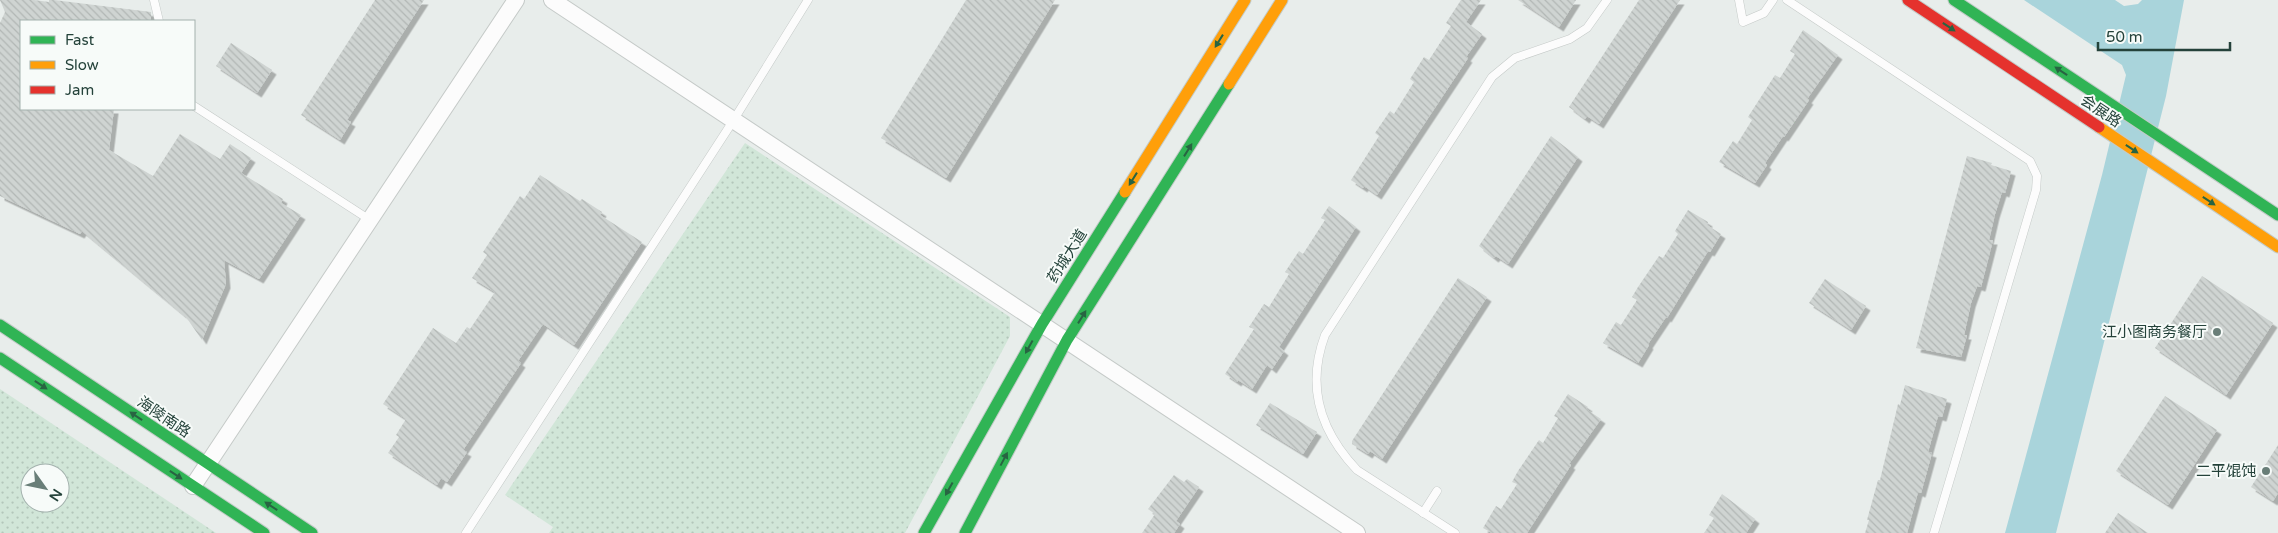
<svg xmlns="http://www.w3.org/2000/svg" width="2278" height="533" viewBox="0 0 2278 533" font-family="'Varela Round','Noto Sans SC',sans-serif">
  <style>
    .grass { fill: url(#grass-dots); fill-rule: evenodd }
    .water { fill: #a9d4db }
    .building { fill: url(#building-back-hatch); filter: url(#shadow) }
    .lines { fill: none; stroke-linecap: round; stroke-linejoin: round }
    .lane-casing { stroke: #c5cac8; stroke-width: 9 }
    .street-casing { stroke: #c5cac8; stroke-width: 18 }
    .fast-casing { stroke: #c3cbc8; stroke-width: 13 }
    .slow-casing { stroke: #c3cbc8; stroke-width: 13 }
    .jam-casing { stroke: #c3cbc8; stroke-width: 13 }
    .lane { stroke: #fcfcfc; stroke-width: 8 }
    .street { stroke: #fcfcfc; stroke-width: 16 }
    .fast { stroke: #30b455; stroke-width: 11 }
    .slow { stroke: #ff9f0a; stroke-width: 11 }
    .jam { stroke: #e5322d; stroke-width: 11 }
    .oneway { fill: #286442 }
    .poi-dot { fill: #697e78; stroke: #f7fbf9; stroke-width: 2 }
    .labels { text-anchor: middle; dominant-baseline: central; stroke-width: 4; stroke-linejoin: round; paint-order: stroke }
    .street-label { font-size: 15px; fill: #24423a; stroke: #f7fbf9 }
    .poi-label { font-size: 15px; fill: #24423a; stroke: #f7fbf9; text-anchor: end }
  </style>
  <defs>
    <pattern id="grass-dots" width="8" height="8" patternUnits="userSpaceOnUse" patternTransform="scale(1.25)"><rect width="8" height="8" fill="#d1e6d8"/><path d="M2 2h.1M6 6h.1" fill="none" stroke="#b3c6ba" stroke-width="1.8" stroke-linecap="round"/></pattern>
    <pattern id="building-back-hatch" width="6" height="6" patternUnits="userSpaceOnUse" patternTransform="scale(1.25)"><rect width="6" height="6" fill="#cfd4d2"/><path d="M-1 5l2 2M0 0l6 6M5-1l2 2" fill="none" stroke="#b2b7b5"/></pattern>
    <filter id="shadow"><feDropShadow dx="4.5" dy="4.5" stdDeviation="0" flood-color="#0004"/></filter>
  </defs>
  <rect width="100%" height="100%" fill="#e8edeb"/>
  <g class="grass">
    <polygon points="745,143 1010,317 1010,336 905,533 549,533 553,527 505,495"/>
    <path d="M 0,389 L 216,533 L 0,533 ZM 30,473 L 60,473 L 60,503 L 30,503 Z"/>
  </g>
  <polygon class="water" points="2024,0 2115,0 2124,6 2138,4 2142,0 2184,0 2166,96 2056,533 2005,533 2102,175 2126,75 2122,65"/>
  <g class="building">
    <polygon points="0,0 34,0 49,2 49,0 54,0 151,12 151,21 21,21 21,109 114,109 109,150 153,176 180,134 220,159 230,144 251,158 241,173 283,199 281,203 301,215 259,279 224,260 226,284 202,340 186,317 82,231 80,234 0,196 0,23 5,12"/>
    <polygon points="375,0 424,0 347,120 351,122 340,140 301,115"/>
    <polygon points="966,0 1055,0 946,178 881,138"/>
    <polygon points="1461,0 1481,0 1466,22 1482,34 1466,57 1468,58 1377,195 1364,186 1363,188 1351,180 1379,136 1375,133 1390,111 1394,114 1414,82 1410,79 1424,57 1429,60 1451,26 1446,23"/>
    <polygon points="1518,0 1576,0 1559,27"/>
    <polygon points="1639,0 1680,0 1599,124 1587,116 1585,119 1569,107"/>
    <polygon points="1803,30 1838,55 1807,99 1809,100 1784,137 1783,136 1765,163 1767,165 1755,183 1719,162 1733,141 1737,144 1752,120 1748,117 1775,75 1780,78 1795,54 1790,51"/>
    <polygon points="231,43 272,70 257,93 216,66"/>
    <polygon points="1551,136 1578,157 1508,264 1496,256 1494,258 1479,246"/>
    <polygon points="1967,156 1992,163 1991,165 2011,171 2005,193 2002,192 1995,214 1989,240 1993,240 1981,287 1977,286 1971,303 1964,335 1967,335 1961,357 1916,348"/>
    <polygon points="540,175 580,201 582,199 602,212 600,215 642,242 574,345 543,324 518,361 521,363 463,450 467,452 447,482 441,478 437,485 388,453 399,437 396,435 406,419 383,404 433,328 456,343 467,327 470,329 495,292 472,278 487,255 483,252 520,196 524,199"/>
    <polygon points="1329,206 1356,227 1279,347 1284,351 1272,369 1267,365 1252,389 1238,380 1237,382 1225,374 1254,329 1249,327 1264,304 1269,307 1289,274 1285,272 1299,251 1303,254 1325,220 1321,218"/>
    <polygon points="1688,210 1708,222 1707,225 1721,234 1710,252 1708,251 1667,318 1666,317 1648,344 1649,345 1638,363 1603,343 1616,322 1621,325 1637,300 1632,297 1638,287 1659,256 1663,258 1678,234 1675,231"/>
    <polygon points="2202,276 2273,323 2226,395 2155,348"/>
    <polygon points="1458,278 1487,297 1382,459 1370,451 1368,454 1352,444 1352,441"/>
    <polygon points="1825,279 1866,306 1851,330 1809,303"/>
    <polygon points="1905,385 1947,399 1942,417 1938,416 1928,452 1932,453 1921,493 1918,492 1907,533 1865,533 1869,520 1867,520 1878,480 1880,480 1898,404 1900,405"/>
    <polygon points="1568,394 1588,407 1586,409 1601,419 1569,464 1571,465 1527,533 1492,533 1483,528 1496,506 1501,509 1517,484 1512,482 1518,471 1539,440 1543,443 1558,418 1554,416"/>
    <polygon points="2165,396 2217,430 2168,505 2116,471"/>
    <polygon points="1270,403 1317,432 1303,454 1256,425"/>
    <polygon points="2278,445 2278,493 2273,501 2251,487"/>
    <polygon points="1174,475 1184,482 1187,479 1199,487 1176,521 1180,524 1174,533 1142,533 1155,514 1148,509"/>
    <polygon points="1722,494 1755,519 1746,533 1704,533 1714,518 1709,515"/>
    <polygon points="2118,513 2148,533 2105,533"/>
  </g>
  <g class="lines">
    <g class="lane-casing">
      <g id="lane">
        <polyline points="154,0 159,21"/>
        <polyline points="1739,0 1743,22 1764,13 1773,0"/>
        <polyline points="1787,0 2030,161 2037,176 2036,190 1934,533"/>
        <polyline points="194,106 370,220"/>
        <polyline points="1423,513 1437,491"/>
        <polyline points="466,533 733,121 808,0"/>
        <path d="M 1455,533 L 1357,470 C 1320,431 1306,386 1325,335 L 1492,77 L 1515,58 L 1570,39 L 1587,28 L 1607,0"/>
      </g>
    </g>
    <g class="street-casing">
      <g id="street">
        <polyline points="552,0 1357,533"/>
        <polyline points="193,486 516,0"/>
      </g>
    </g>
    <g class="fast-casing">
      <g id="fast">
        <polyline points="1954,0 2278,215"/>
        <polyline points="0,325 312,533"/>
        <polyline points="0,358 264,533"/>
        <polyline points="924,533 1042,324 1125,192"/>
        <polyline points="965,533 1067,340 1229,84"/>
      </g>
    </g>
    <g class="slow-casing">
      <g id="slow">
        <polyline points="1229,84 1282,0"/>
        <polyline points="2099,127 2278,247"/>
        <polyline points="1125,192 1245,0"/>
      </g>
    </g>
    <g class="jam-casing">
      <polyline id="jam" points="1908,0 2099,127"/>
    </g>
    <use href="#lane" class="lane"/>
    <use href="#street" class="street"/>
    <use href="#fast" class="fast"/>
    <use href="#slow" class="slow"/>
    <use href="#jam" class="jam"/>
  </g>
  <defs><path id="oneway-solid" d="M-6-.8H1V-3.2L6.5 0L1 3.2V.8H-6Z" transform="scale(1.25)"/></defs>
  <g class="oneway">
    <use href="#oneway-solid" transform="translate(1949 27) rotate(34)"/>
    <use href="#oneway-solid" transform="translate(1219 41) rotate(122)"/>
    <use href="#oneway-solid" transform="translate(2061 71) rotate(-146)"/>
    <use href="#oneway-solid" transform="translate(2132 149) rotate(34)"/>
    <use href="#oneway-solid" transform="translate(1188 150) rotate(-58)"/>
    <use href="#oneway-solid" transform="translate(1133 179) rotate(122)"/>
    <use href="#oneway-solid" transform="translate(2209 201) rotate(34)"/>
    <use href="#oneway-solid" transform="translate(1082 317) rotate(-58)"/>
    <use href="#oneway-solid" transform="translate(1029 347) rotate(119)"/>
    <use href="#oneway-solid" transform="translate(41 385) rotate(34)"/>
    <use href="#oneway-solid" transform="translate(136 416) rotate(-146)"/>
    <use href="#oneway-solid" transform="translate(1004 459) rotate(-62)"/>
    <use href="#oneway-solid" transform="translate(176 475) rotate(34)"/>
    <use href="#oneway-solid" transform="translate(949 489) rotate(119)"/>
    <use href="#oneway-solid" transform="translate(271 506) rotate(-147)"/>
  </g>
  <g class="poi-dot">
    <circle cx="2217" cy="332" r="5"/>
    <circle cx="2266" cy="471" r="5"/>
  </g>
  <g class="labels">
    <g class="street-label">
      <text transform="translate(2101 111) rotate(34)">会展路</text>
      <text transform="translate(1067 256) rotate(-58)">药城大道</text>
      <text transform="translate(164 417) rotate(34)">海陵南路</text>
    </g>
    <g class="poi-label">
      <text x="2207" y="332">江小图商务餐厅</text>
      <text x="2256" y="471">二平馄饨</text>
    </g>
  </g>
  <rect x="20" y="20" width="175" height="90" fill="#f7fbf9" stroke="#a3b1ad"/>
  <rect x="30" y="36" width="25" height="8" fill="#30b455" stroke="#a3b1ad"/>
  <text x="65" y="45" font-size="15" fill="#24423a">Fast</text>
  <rect x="30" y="61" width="25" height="8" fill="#ff9f0a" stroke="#a3b1ad"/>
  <text x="65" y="70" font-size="15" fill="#24423a">Slow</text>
  <rect x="30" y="86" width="25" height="8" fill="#e5322d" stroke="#a3b1ad"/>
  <text x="65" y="95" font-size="15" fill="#24423a">Jam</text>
  <g transform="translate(45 488) rotate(123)"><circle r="24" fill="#f7fbf9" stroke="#a3b1ad"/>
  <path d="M0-4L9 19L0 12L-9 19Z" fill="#697e78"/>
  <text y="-8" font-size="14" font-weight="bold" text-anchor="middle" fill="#24423a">N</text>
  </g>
  <path d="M2098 42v8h132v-8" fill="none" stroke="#24423a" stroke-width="2.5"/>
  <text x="2106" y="42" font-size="15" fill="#24423a" stroke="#f7fbf9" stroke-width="4" paint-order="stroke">50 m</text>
</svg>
